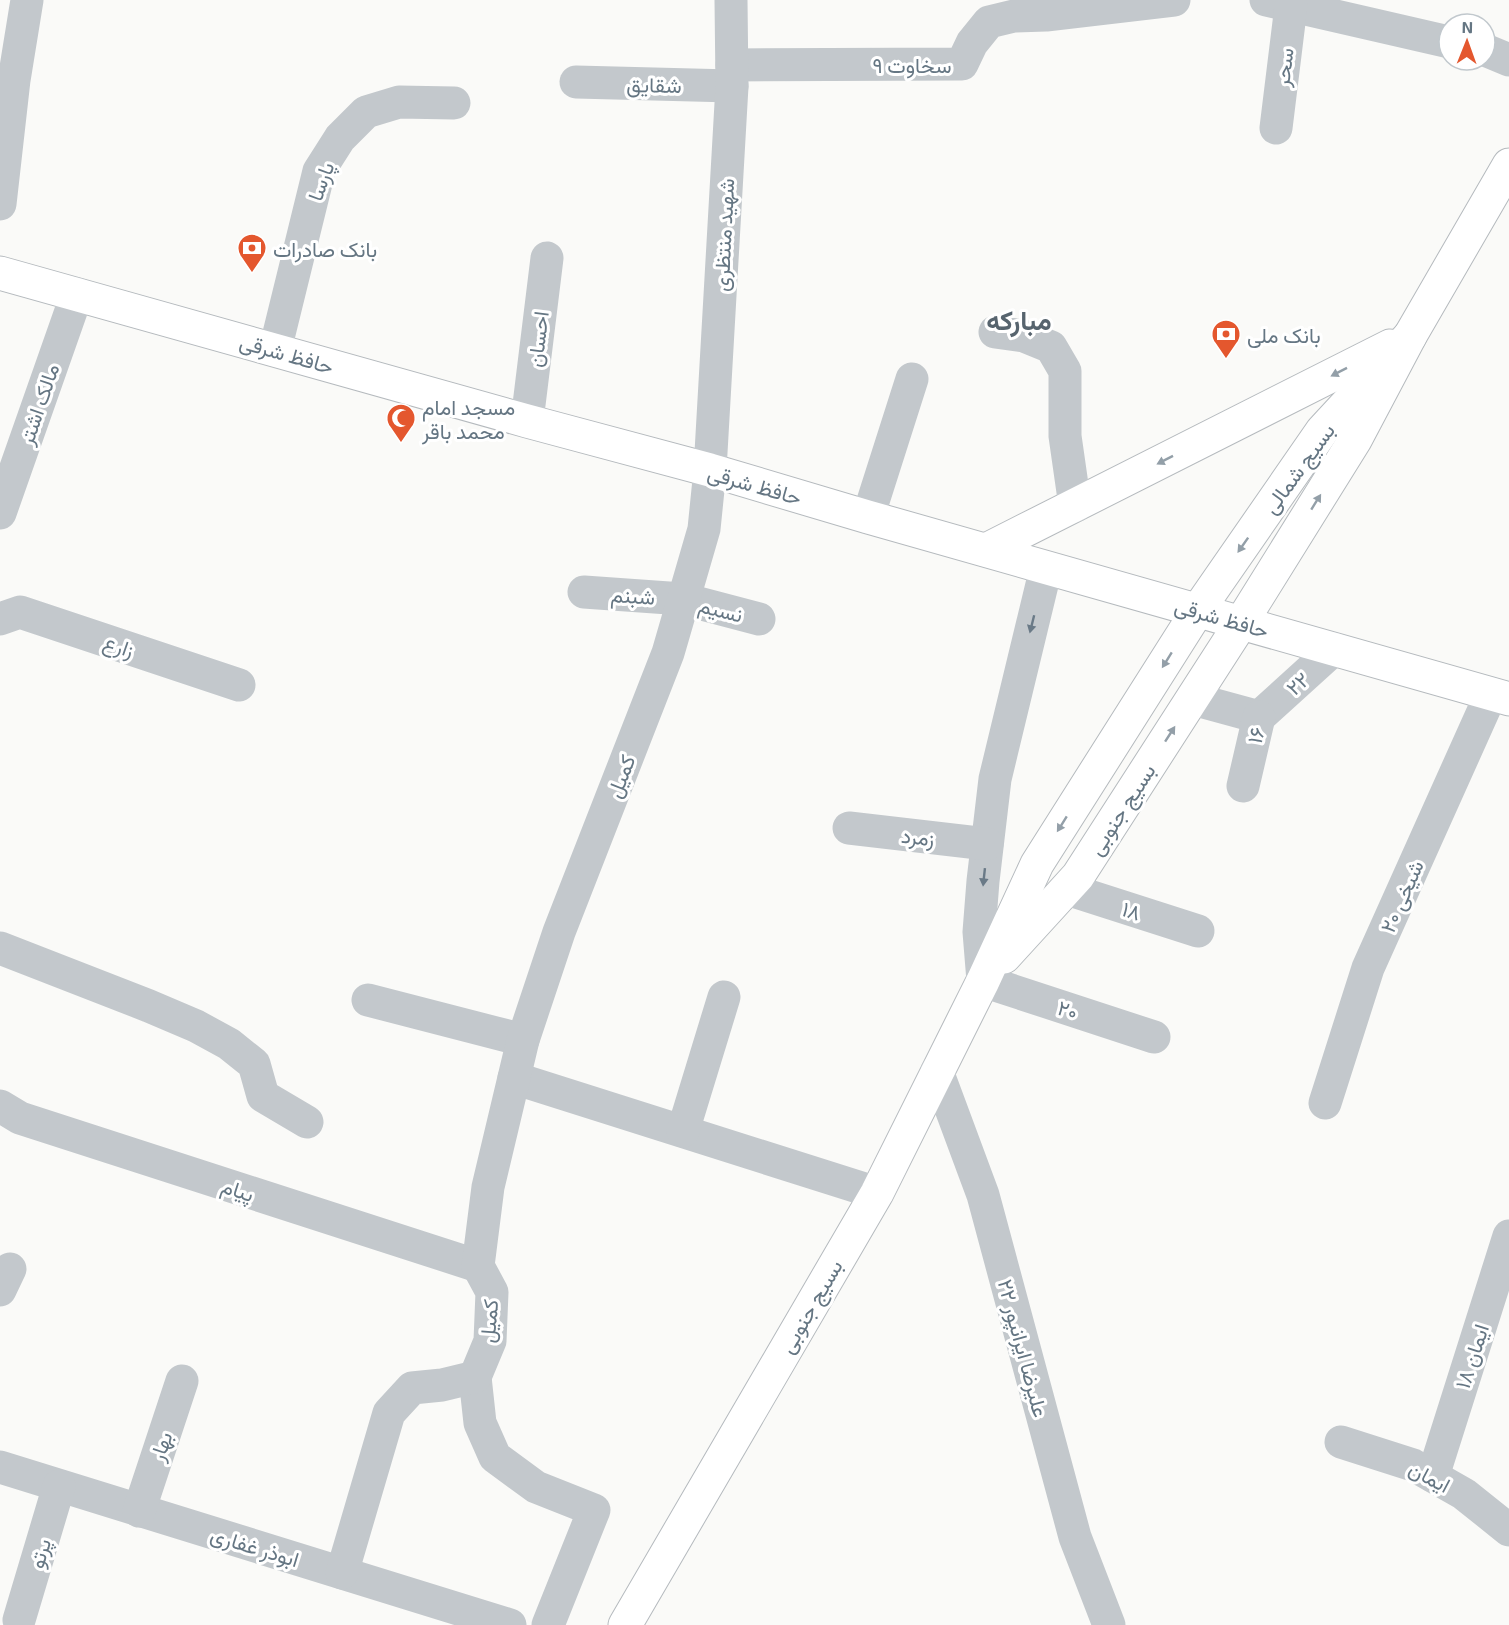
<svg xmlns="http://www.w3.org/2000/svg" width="1509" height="1625" viewBox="0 0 1509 1625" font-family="'Exo 2',Vazirmatn,sans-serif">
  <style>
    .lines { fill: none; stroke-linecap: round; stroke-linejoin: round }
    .major-casing { stroke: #b5babe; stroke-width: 35 }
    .minor { stroke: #c3c8cc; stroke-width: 33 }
    .major { stroke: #fff; stroke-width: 33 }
    .oneway { fill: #939fa8 }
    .oneway2 { fill: #6a7a87 }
    .labels { text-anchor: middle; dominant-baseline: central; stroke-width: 6; stroke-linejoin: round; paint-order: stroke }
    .street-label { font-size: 21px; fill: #657683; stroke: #fff }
    .poi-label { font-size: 21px; fill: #657683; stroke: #fff; text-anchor: start }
    .district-label { font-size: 27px; font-weight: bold; fill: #57646e; stroke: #fff }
  </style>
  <rect width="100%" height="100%" fill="#fafaf8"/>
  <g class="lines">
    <g class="major-casing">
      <g id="major">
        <polyline points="0,273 527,421 710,470 868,517 1509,699"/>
        <polyline points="986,550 1390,346"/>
        <polyline points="1004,957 1078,876 1241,623 1355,440 1410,336 1509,165"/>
        <polyline points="625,1625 877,1193 983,981 1037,864 1198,610 1322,431 1410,336"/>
      </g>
    </g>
    <g class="minor">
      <polyline points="1266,0 1449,42"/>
      <polyline points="1485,50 1509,60"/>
      <polyline points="732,65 962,64 972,43 989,22 1014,16 1046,15 1174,0"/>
      <polyline points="576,82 732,86"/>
      <polyline points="1276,128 1291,6"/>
      <polyline points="0,204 14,80 27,0"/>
      <polyline points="995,332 1024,336 1051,347 1065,371 1065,436 1075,506"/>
      <polyline points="275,350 319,171 340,138 366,112 399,102 454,103"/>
      <polyline points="527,421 547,258"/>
      <polyline points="0,513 77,294"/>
      <polyline points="868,517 912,379"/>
      <polyline points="1046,568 995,779 983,881 979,932 983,981 1154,1037"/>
      <polyline points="584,592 683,599 759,619"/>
      <polyline points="0,619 20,612 239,685"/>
      <polyline points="1193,699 1259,717"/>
      <polyline points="1259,717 1334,649"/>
      <polyline points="1243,786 1259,717"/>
      <polyline points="849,828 987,844"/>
      <polyline points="1067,889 1198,931"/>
      <polyline points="0,948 149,1006 196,1026 229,1044 254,1064 263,1096 307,1122"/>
      <polyline points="368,1000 523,1040"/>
      <polyline points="937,1071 983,1195 1075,1537 1109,1625"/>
      <polyline points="514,1078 877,1193"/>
      <polyline points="1325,1103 1368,968 1491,694"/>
      <polyline points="0,1106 20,1118 478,1266"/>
      <polyline points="683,1131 724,997"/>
      <polyline points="0,1290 10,1269"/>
      <polyline points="475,1377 480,1423 495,1457 536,1487 594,1510 548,1625"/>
      <polyline points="1341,1442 1413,1465 1464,1494 1509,1530"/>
      <polyline points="0,1467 510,1625"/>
      <polyline points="1433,1476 1509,1236"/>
      <polyline points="139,1511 182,1381"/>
      <polyline points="342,1573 389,1413 412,1388 442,1385 475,1377 490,1341 492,1292 478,1266 488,1187 523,1040 559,932 668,653 704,529 710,470 732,86 731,0"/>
      <polyline points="19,1620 59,1486"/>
    </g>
    <use href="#major" class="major"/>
  </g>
  <defs><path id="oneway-solid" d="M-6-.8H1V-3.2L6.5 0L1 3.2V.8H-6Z" transform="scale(1.5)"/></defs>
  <g class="oneway">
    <use href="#oneway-solid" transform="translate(1339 372) rotate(153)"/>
    <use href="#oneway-solid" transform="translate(1165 460) rotate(153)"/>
    <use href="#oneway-solid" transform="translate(1316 502) rotate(-58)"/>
    <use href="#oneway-solid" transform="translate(1243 545) rotate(125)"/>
    <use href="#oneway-solid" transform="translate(1167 660) rotate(122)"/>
    <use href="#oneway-solid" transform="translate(1170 734) rotate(-57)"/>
    <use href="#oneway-solid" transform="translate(1062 824) rotate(122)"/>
  </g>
  <g class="oneway2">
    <use href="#oneway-solid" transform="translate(1032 624) rotate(104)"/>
    <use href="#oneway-solid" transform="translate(984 877) rotate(96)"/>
  </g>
  <defs>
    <g id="bank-pin" transform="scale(1.5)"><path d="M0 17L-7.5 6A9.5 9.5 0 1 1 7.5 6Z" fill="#e4572e" stroke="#fff"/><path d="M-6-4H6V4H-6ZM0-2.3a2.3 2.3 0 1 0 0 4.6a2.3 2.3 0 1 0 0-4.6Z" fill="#fff"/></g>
    <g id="mosque-pin" transform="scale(1.5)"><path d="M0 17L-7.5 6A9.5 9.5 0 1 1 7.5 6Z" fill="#e4572e" stroke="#fff"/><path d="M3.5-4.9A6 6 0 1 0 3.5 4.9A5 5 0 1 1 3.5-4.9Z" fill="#fff"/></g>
  </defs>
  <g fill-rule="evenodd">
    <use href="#bank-pin" x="252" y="248"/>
    <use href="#bank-pin" x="1226" y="334"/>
    <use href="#mosque-pin" x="401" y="418"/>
  </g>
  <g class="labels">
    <g class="street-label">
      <text x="912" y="64">سخاوت ۹</text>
      <text transform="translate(1283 67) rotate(-83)">سحر</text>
      <text transform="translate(654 84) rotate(1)">شقایق</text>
      <text transform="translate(320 181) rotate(-70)">پارسا</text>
      <text transform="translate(723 235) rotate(-87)">شهید منتظری</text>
      <text transform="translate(537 339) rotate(-83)">احسان</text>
      <text transform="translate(287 353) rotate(16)">حافظ شرقی</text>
      <text transform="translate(38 404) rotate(-71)">مالک اشتر</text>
      <text transform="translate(1298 468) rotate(-54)">بسیج شمالی</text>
      <text transform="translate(755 484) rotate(16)">حافظ شرقی</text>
      <text transform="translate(633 595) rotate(4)">شبنم</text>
      <text transform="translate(721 609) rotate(14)">نسیم</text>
      <text transform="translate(1222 617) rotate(16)">حافظ شرقی</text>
      <text transform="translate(119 645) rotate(19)">زارع</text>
      <text transform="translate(1297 683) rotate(-42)">۲۲</text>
      <text transform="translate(1255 735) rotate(-76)">۱۶</text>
      <text transform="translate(620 776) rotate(-69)">کمیل</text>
      <text transform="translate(1121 809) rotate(-57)">بسیج جنوبی</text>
      <text transform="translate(918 836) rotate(6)">زمرد</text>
      <text transform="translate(1401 896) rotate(-66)">شیخی ۲۰</text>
      <text transform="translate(1132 910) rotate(18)">۱۸</text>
      <text transform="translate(1068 1009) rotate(18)">۲۰</text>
      <text transform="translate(238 1189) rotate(18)">پیام</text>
      <text transform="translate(810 1306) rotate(-60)">بسیج جنوبی</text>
      <text transform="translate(488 1321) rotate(-85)">کمیل</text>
      <text transform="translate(1024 1348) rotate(75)">علیرضا ایرانپور ۲۲</text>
      <text transform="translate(1471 1356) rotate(-72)">ایمان ۱۸</text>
      <text transform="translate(160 1446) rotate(-71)">بهار</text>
      <text transform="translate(1430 1476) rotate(28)">ایمان</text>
      <text transform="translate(255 1546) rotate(17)">ابوذر غفاری</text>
      <text transform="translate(39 1553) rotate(-73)">پرتو</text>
    </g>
    <g class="poi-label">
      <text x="273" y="248">بانک صادرات</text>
      <text x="1247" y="334">بانک ملی</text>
      <text x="422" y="406">مسجد امام<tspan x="422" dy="24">محمد باقر</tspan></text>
    </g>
    <g class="district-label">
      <text x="1019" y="319">مبارکه</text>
    </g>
  </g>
  <g transform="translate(1467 42) rotate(1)"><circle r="28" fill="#ffffff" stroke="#c1c8cd" stroke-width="1.5"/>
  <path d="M0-4.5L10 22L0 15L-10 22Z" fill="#e4572e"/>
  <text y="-9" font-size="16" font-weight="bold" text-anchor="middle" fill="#657683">N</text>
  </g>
</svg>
